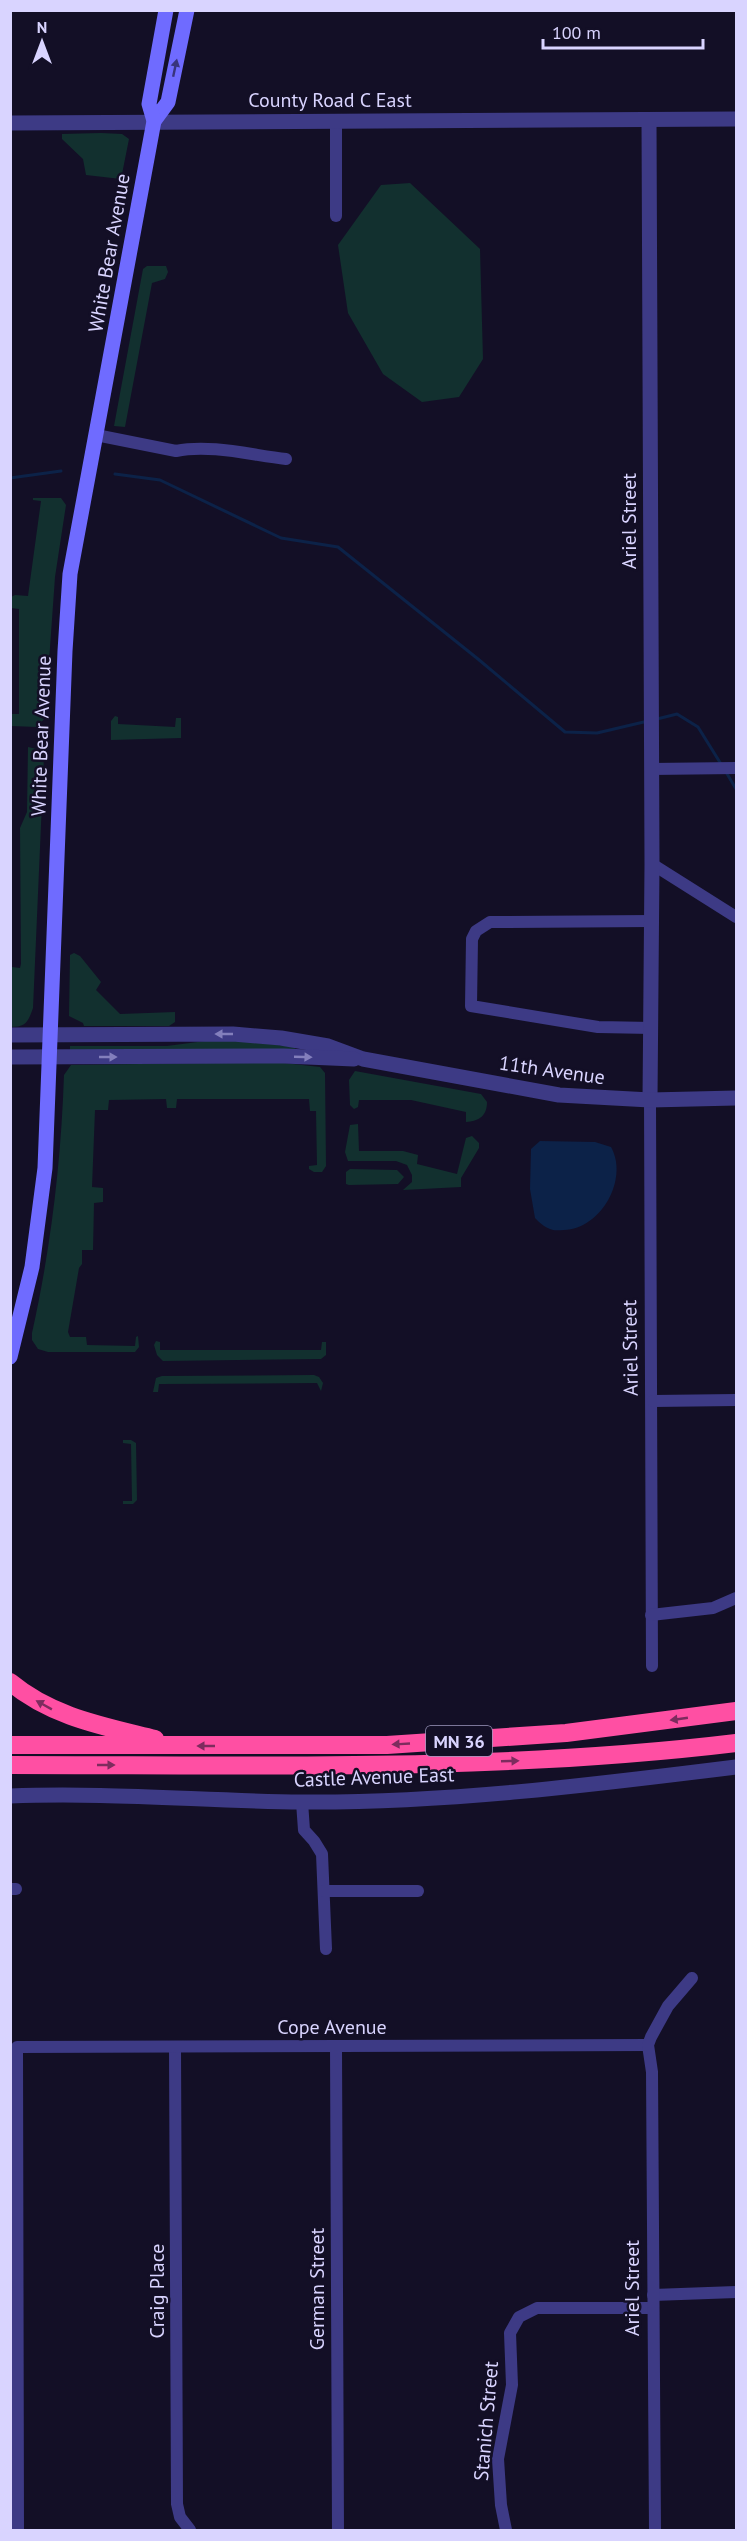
<svg xmlns="http://www.w3.org/2000/svg" width="747" height="2541" viewBox="0 0 747 2541" font-family="'PT Sans',sans-serif">
  <style>
    .green { fill: #12302f }
    .water { fill: #0c2248 }
    .lines { fill: none; stroke-linecap: round; stroke-linejoin: round }
    .stream { stroke: #0c2248; stroke-width: 3 }
    .minor { stroke: #3d3a85; stroke-width: 12 }
    .tertiary { stroke: #3d3a85; stroke-width: 15 }
    .secondary { stroke: #6f6bff; stroke-width: 15 }
    .motorway { stroke: #ff4fa3; stroke-width: 18 }
    .oneway { fill: #38347d }
    .oneway2 { fill: #837fbc }
    .oneway3 { fill: #7d2c5e }
    .labels { text-anchor: middle; dominant-baseline: central; stroke-width: 5; stroke-linejoin: round; paint-order: stroke }
    .shield { fill: #130f26; stroke: #9e99be; stroke-width: 1.5 }
    .shield-label { font-size: 18px; font-weight: bold; fill: #d9d4ff }
    .street-label { font-size: 20px; fill: #d9d4ff; stroke: #130f26 }
  </style>
  <rect width="100%" height="100%" fill="#130f26"/>
  <g class="green">
    <polygon points="101,133 122,134 129,139 121,179 86,175 83,159 62,139 62,134"/>
    <polygon points="410,183 480,249 483,359 459,397 422,402 383,374 348,313 338,245 381,185"/>
    <polygon points="147,266 166,266 168,272 165,279 152,283 125,427 114,426 143,269"/>
    <polygon points="33,498 61,498 66,505 55,577 45,718 37,727 11,726 11,714 19,714 19,609 11,608 11,597 15,595 28,596 41,501 33,500"/>
    <polygon points="115,716 118,717 118,724 175,727 176,718 181,718 181,738 111,740 111,721"/>
    <path d="M 28,747 L 37,749 L 44,756 L 33,1008 C 28,1022 26,1027 11,1027 L 12,967 L 20,968 L 21,964 L 20,828 L 27,812 Z"/>
    <polygon points="74,953 80,956 101,982 96,990 120,1014 175,1012 175,1022 169,1026 84,1026 83,1023 69,1016 70,955"/>
    <polygon points="232,1040 296,1047 295,1049 70,1050 70,1046 167,1046 205,1041"/>
    <path d="M 275,1062 L 320,1067 L 325,1073 L 326,1166 L 322,1172 L 314,1172 L 309,1169 L 309,1166 L 317,1165 L 316,1111 L 310,1111 L 309,1099 L 177,1099 L 176,1108 L 167,1108 L 166,1099 L 109,1100 L 108,1110 L 95,1110 L 92,1187 L 103,1188 L 103,1202 L 94,1203 L 93,1250 L 82,1250 L 82,1264 L 79,1268 L 68,1332 L 70,1337 L 86,1337 L 87,1345 L 135,1346 L 136,1337 L 138,1336 L 139,1347 L 135,1352 L 48,1352 L 38,1349 L 32,1340 L 32,1333 C 51,1247 61,1163 64,1075 L 71,1065 Z"/>
    <path d="M 355,1071 L 481,1094 L 487,1102 C 487,1116 479,1121 466,1122 L 466,1112 L 411,1100 L 359,1100 L 358,1107 L 354,1109 L 350,1105 L 349,1080 Z"/>
    <polygon points="358,1124 359,1151 403,1151 418,1155 417,1164 457,1174 466,1138 472,1136 479,1143 479,1148 461,1178 461,1187 403,1190 412,1182 412,1175 407,1165 396,1161 348,1161 345,1152 350,1125"/>
    <polygon points="350,1169 397,1170 404,1177 398,1184 349,1185 346,1184 346,1172"/>
    <polygon points="156,1341 160,1342 160,1350 321,1350 322,1342 326,1342 326,1355 321,1359 163,1361 157,1355 154,1345"/>
    <polygon points="314,1375 319,1377 323,1383 321,1391 317,1383 159,1384 158,1392 153,1392 156,1378 162,1376"/>
    <polygon points="123,1440 131,1440 136,1443 137,1500 133,1504 123,1504 123,1501 132,1501 131,1444 123,1443"/>
  </g>
  <path class="water" d="M 540,1141 L 595,1142 L 611,1147 C 629,1179 601,1229 564,1230 C 559,1230 554,1231 550,1229 C 544,1227 539,1222 535,1218 L 530,1189 L 531,1149 Z"/>
  <g class="lines">
    <g class="stream">
      <polyline points="115,474 160,480 281,538 338,547 478,659 565,732 597,733 648,721"/>
      <polyline points="10,478 61,471"/>
      <polyline points="657,719 677,714 698,727 721,764"/>
      <polyline points="726,772 736,789"/>
    </g>
    <g class="minor">
      <polyline points="336,122 336,216"/>
      <path d="M 96,435 L 176,451 C 210,444 251,455 286,459"/>
      <polyline points="651,769 736,768"/>
      <polyline points="652,864 736,917"/>
      <polyline points="652,921 490,922 476,931 472,939 471,1006 598,1027 652,1028"/>
      <polyline points="650,1100 652,1666"/>
      <polyline points="653,1401 736,1400"/>
      <polyline points="651,1615 713,1608 736,1598"/>
      <polyline points="302,1802 304,1830 314,1841 322,1854 326,1949"/>
      <polyline points="10,1889 16,1889"/>
      <polyline points="324,1891 418,1891"/>
      <polyline points="175,2047 177,2504 180,2517 190,2530"/>
      <polyline points="336,2047 338,2530"/>
      <polyline points="653,2295 736,2292"/>
      <polyline points="18,2530 17,2047 648,2045"/>
      <polyline points="506,2530 501,2505 498,2459 512,2385 510,2333 519,2317 537,2308 653,2308"/>
      <polyline points="655,2530 652,2072 648,2045 651,2037 668,2006 692,1978"/>
    </g>
    <g class="tertiary">
      <polyline points="649,120 652,864 650,1100"/>
      <polyline points="10,123 736,119"/>
      <polyline points="10,1035 233,1034 281,1038 328,1046 363,1059 559,1095 650,1100 736,1098"/>
      <polyline points="10,1057 284,1056 354,1059"/>
      <path d="M 10,1796 C 107,1792 205,1801 302,1802 C 447,1803 592,1785 736,1767"/>
    </g>
    <g class="secondary">
      <polyline points="154,121 168,102 187,10"/>
      <polyline points="10,1357 32,1267 45,1168 65,651 70,574 154,121 149,104 166,10"/>
    </g>
    <g class="motorway">
      <path d="M 10,1682 C 52,1717 103,1726 155,1739"/>
      <polyline points="10,1745 387,1745 566,1733 736,1711"/>
      <path d="M 10,1765 C 252,1765 496,1772 736,1743"/>
    </g>
  </g>
  <defs><path id="oneway-solid" d="M-6-.8H1V-3.2L6.5 0L1 3.2V.8H-6Z" transform="scale(1.5)"/></defs>
  <use class="oneway" href="#oneway-solid" transform="translate(175 68) rotate(-78)"/>
  <g class="oneway2">
    <use href="#oneway-solid" transform="translate(224 1034) rotate(-180)"/>
    <use href="#oneway-solid" transform="translate(108 1057)"/>
    <use href="#oneway-solid" transform="translate(303 1057) rotate(2)"/>
  </g>
  <g class="oneway3">
    <use href="#oneway-solid" transform="translate(44 1705) rotate(-151)"/>
    <use href="#oneway-solid" transform="translate(679 1719) rotate(172)"/>
    <use href="#oneway-solid" transform="translate(401 1744) rotate(177)"/>
    <use href="#oneway-solid" transform="translate(206 1746) rotate(-180)"/>
    <use href="#oneway-solid" transform="translate(510 1761) rotate(-2)"/>
    <use href="#oneway-solid" transform="translate(106 1765)"/>
  </g>
  <g class="labels">
    <rect class="shield" x="426" y="1726" width="66" height="30" rx="4.5"/>
    <g class="shield-label">
      <text x="459" y="1741">MN 36</text>
    </g>
    <g class="street-label">
      <text x="330" y="100">County Road C East</text>
      <text transform="translate(109 253) rotate(-80)">White Bear Avenue</text>
      <text transform="translate(629 521) rotate(-90)">Ariel Street</text>
      <text transform="translate(41 736) rotate(-88)">White Bear Avenue</text>
      <text transform="translate(552 1070) rotate(8)">11th Avenue</text>
      <text transform="translate(630 1348) rotate(-91)">Ariel Street</text>
      <text transform="translate(374 1777) rotate(-2)">Castle Avenue East</text>
      <text x="332" y="2027">Cope Avenue</text>
      <text transform="translate(632 2288) rotate(-90)">Ariel Street</text>
      <text transform="translate(317 2289) rotate(-90)">German Street</text>
      <text transform="translate(157 2291) rotate(-90)">Craig Place</text>
      <text transform="translate(486 2421) rotate(-85)">Stanich Street</text>
    </g>
  </g>
  <rect width="747" height="2541" fill="none" stroke="#d9d4ff" stroke-width="24"/>
  <g transform="translate(42 42)" stroke="#130f26" stroke-width="4.5" paint-order="stroke">
  <path d="M0-4.5L10 22L0 15L-10 22Z" fill="#d9d4ff"/>
  <text y="-9" font-size="16" font-weight="bold" text-anchor="middle" fill="#d9d4ff">N</text>
  </g>
  <path d="M543 39v9h160v-9" fill="none" stroke="#d9d4ff" stroke-width="3"/>
  <text x="552" y="39" font-size="18" fill="#d9d4ff" stroke="#130f26" stroke-width="4.5" paint-order="stroke">100 m</text>
</svg>
